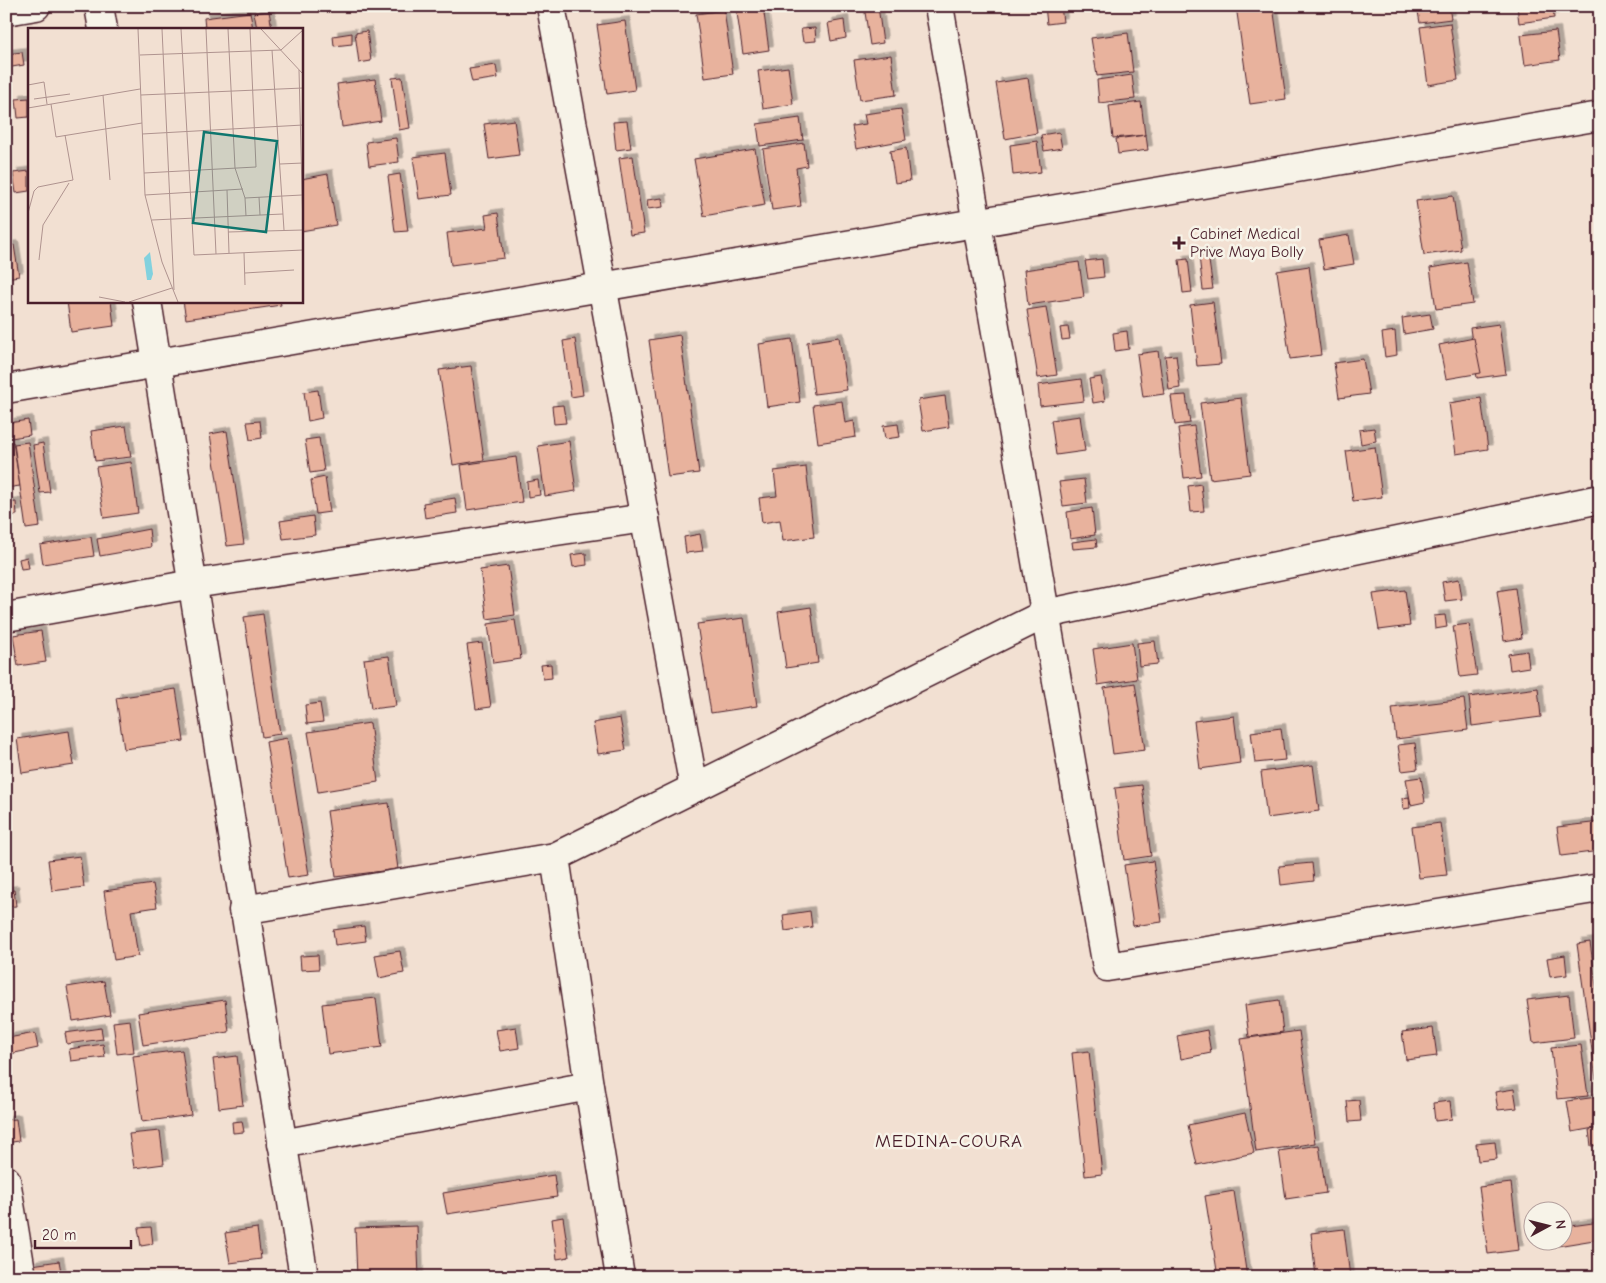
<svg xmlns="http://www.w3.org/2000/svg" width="1606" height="1283" viewBox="0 0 1606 1283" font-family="'Comic Neue',sans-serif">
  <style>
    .building { fill: #e8b29d; stroke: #4a1f2b; filter: url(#shadow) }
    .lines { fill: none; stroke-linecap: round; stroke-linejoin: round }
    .minor-casing { stroke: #4a1f2b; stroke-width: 31 }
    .minor { stroke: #f7f3e8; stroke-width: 28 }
    .poi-dot { fill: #4a1f2b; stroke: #f7f3e8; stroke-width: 2 }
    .labels { text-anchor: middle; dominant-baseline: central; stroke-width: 5; stroke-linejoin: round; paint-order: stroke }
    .poi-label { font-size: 16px; fill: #4a1f2b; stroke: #f7f3e8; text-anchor: start }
    .quarter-label { font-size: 19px; letter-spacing: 1px; fill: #4a1f2b; stroke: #f7f3e8 }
    .inset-road { fill: none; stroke: #af938f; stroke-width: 1 }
    .view { fill: #0f766e; fill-opacity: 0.15; stroke: #0f766e; stroke-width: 2.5 }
    .inset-edge { fill: none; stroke: #4a1f2b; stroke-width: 2.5 }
  </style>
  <defs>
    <filter id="shadow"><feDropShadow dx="4.5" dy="-4.5" stdDeviation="0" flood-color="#0004"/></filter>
  </defs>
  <rect width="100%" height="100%" fill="#f2e0d2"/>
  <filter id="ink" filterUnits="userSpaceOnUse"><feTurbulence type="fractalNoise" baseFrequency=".02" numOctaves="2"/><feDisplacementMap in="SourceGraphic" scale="10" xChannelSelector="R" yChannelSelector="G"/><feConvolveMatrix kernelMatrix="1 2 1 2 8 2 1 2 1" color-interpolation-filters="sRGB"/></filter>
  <g filter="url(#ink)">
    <g class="building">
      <polygon points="736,6 763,6 769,50 743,54"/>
      <polygon points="864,6 878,6 883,43 870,45"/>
      <polygon points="1045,6 1061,6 1063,22 1047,24"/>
      <polygon points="1236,6 1273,6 1286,99 1250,104"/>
      <polygon points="1417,6 1449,6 1451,19 1420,23"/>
      <polygon points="1517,6 1553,6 1554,18 1519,23"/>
      <polygon points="724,10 733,74 705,78 696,14"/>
      <polygon points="269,11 272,29 257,29 254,13"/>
      <polygon points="250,12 253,29 205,29 204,18"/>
      <polygon points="844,20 846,38 831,41 828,23"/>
      <polygon points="625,21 635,90 607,94 597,25"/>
      <polygon points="1450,23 1458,80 1428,85 1420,27"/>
      <polygon points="815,28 816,41 803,42 801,29"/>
      <polygon points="367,31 371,61 359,63 355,33"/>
      <polygon points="1556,31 1560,60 1525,65 1521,35"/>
      <polygon points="352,33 352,44 334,46 333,36"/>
      <polygon points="1128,33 1133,72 1097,76 1091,38"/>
      <polygon points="22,52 24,65 6,68 6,54"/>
      <polygon points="891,55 896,95 860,100 854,60"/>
      <polygon points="496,65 498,78 472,82 469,69"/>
      <polygon points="788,67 793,104 763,109 758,71"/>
      <polygon points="1132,75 1135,99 1099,103 1097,80"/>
      <polygon points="402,77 410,128 399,130 392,78"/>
      <polygon points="1028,78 1037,133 1005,139 996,83"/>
      <polygon points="375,79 381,121 342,127 337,84"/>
      <polygon points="29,98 29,117 18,118 16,99"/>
      <polygon points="1141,102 1145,135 1113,138 1109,106"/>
      <polygon points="901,109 906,140 856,149 852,126 866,124 864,114"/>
      <polygon points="800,118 803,140 760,146 757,124"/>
      <polygon points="514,120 519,155 489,159 484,124"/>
      <polygon points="627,121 631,148 616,150 613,122"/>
      <polygon points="1059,132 1062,148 1044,151 1041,135"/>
      <polygon points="1146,135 1148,150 1118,154 1116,139"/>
      <polygon points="396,138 399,162 369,166 366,142"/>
      <polygon points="1037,141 1041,172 1013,175 1010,145"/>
      <polygon points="804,143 807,166 796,168 801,206 772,210 763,149"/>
      <polygon points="906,148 910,181 895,183 890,151"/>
      <polygon points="755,149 765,205 704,216 694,159"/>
      <polygon points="445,153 451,195 419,199 413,157"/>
      <polygon points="633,156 644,233 630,235 619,158"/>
      <polygon points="29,171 29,191 16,193 13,173"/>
      <polygon points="328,174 336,225 301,231 301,179"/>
      <polygon points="400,174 408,231 395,232 388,176"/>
      <polygon points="1453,196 1461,250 1424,255 1416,201"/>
      <polygon points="662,198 663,207 648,209 647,200"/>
      <polygon points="498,213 504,258 451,265 447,233 487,228 485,215"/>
      <polygon points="1349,235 1354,264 1324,269 1319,240"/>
      <polygon points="14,245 19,276 6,278 6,246"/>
      <polygon points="1208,254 1213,289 1203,290 1199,256"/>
      <polygon points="1102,259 1104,277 1088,279 1085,261"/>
      <polygon points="1188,259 1192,292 1183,293 1179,260"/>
      <polygon points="1079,262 1084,297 1028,305 1024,270"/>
      <polygon points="1467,262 1473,304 1436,309 1430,268"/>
      <polygon points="1309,266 1321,355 1290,359 1277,271"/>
      <polygon points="67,301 111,301 114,326 71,332"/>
      <polygon points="183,301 280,301 281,305 186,319"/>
      <polygon points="1213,302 1221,364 1197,366 1190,305"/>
      <polygon points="1046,307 1057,375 1038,378 1027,310"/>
      <polygon points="1430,314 1433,329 1404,334 1402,318"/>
      <polygon points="1499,324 1506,374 1477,378 1470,328"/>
      <polygon points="1068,327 1070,339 1062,340 1060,328"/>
      <polygon points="1127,331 1129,349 1115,351 1113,333"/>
      <polygon points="1395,331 1397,355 1385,357 1382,333"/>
      <polygon points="680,335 699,473 668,477 649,340"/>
      <polygon points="839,337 847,390 814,394 807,342"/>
      <polygon points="1474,338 1481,373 1446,379 1439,345"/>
      <polygon points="575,339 583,395 571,397 563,341"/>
      <polygon points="792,339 800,402 767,407 759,344"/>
      <polygon points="1158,351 1164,394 1143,397 1137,354"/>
      <polygon points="1176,355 1180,388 1169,390 1165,356"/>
      <polygon points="1363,359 1369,394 1339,398 1334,363"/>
      <polygon points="471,366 484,460 453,465 439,370"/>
      <polygon points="1101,377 1105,401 1093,403 1089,379"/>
      <polygon points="1081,379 1084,401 1040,406 1038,385"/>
      <polygon points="318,390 322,418 308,421 304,392"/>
      <polygon points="1186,395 1190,423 1175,425 1171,396"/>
      <polygon points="945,396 949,427 923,431 918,400"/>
      <polygon points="1241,398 1250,474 1210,479 1200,403"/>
      <polygon points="1481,398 1488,449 1456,454 1449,403"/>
      <polygon points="842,401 845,423 854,421 856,437 818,443 813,405"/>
      <polygon points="563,405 566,423 554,424 552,406"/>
      <polygon points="1080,416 1085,451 1056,455 1051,420"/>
      <polygon points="28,420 30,435 11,438 9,423"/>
      <polygon points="260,421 262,438 250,440 247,422"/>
      <polygon points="898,424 900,437 885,439 883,426"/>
      <polygon points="126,426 131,457 95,461 91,431"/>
      <polygon points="1194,426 1201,476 1184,478 1178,428"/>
      <polygon points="1374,428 1376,441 1361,444 1359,430"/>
      <polygon points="227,431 244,544 227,546 210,434"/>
      <polygon points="319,438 324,471 310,473 305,440"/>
      <polygon points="569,441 576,491 545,496 538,446"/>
      <polygon points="13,442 20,486 6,488 6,443"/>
      <polygon points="28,442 40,527 26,529 14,444"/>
      <polygon points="43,443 50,492 40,493 33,445"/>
      <polygon points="1375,447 1382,497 1353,501 1346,451"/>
      <polygon points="516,457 522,502 467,510 461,465"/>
      <polygon points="131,462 138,513 104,518 96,467"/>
      <polygon points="806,467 814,537 783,541 780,520 762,523 759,498 777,496 774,471"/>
      <polygon points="325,477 330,512 316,514 311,480"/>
      <polygon points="1084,479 1087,503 1063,506 1059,482"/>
      <polygon points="538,480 540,495 528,497 527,482"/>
      <polygon points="1201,484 1204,511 1191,512 1188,486"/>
      <polygon points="455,498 457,513 425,518 423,503"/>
      <polygon points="16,502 17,515 6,516 6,503"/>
      <polygon points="1092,508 1095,535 1070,539 1067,512"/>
      <polygon points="313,516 315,535 283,539 280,521"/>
      <polygon points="149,529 151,547 100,556 97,539"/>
      <polygon points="700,534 703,551 686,553 684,537"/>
      <polygon points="91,537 94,556 43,564 40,545"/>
      <polygon points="1096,539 1097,547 1073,549 1072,542"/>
      <polygon points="586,553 587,565 573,567 571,555"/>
      <polygon points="27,557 29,568 21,569 19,559"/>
      <polygon points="508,566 515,615 487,619 480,570"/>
      <polygon points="1459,579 1462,599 1445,601 1442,582"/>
      <polygon points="1515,588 1522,638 1504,641 1497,591"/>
      <polygon points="1405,590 1410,626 1379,630 1373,594"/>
      <polygon points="811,607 818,663 786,668 778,612"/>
      <polygon points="263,614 280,734 262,737 244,617"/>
      <polygon points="1445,615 1447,627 1435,629 1434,616"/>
      <polygon points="744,618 757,706 711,713 697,624"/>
      <polygon points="515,620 521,659 493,663 488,624"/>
      <polygon points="1469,624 1477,675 1460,677 1453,626"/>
      <polygon points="41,631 46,662 18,666 13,635"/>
      <polygon points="1155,641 1158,664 1139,666 1137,643"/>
      <polygon points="482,643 491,707 476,709 467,645"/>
      <polygon points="1132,643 1137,679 1098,685 1093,649"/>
      <polygon points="1527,651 1529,667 1510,670 1508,654"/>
      <polygon points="389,656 396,706 371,709 364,659"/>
      <polygon points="551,664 552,678 543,679 541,665"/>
      <polygon points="1135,683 1145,750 1113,754 1104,688"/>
      <polygon points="1538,688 1541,717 1472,726 1469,697"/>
      <polygon points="176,689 184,741 124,749 116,698"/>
      <polygon points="1464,699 1468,730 1396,739 1392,708"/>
      <polygon points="320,703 323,722 307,724 305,705"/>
      <polygon points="1234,716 1240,763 1200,769 1194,721"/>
      <polygon points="620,718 626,750 598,754 593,723"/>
      <polygon points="370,723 378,782 318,792 308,732"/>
      <polygon points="1281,728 1285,760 1255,763 1251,732"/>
      <polygon points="69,731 74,765 22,773 17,739"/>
      <polygon points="287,738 309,875 288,878 266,742"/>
      <polygon points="1415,743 1418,769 1402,771 1398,745"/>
      <polygon points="1313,765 1319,811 1267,818 1261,772"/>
      <polygon points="1421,777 1425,802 1411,805 1406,779"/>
      <polygon points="1142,785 1151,856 1124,860 1115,788"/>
      <polygon points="1409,797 1410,808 1403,809 1402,798"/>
      <polygon points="389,803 398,869 336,877 327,811"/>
      <polygon points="1600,822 1600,851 1561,856 1557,827"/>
      <polygon points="1440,823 1447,875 1419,878 1412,827"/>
      <polygon points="80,856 84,887 52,891 48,860"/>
      <polygon points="1153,861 1162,922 1133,926 1124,865"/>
      <polygon points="1312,863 1314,881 1281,885 1279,866"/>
      <polygon points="153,884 157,907 131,911 138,956 114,960 104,891"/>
      <polygon points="14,890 16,906 6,907 6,891"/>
      <polygon points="810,911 812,927 785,931 783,915"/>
      <polygon points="364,926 366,941 335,945 333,930"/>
      <polygon points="1590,942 1600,1016 1600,1079 1596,1079 1577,944"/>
      <polygon points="400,951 404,973 379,978 375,955"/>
      <polygon points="318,955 319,969 301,970 300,956"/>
      <polygon points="1565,955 1567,975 1550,977 1547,958"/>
      <polygon points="104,981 110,1015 73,1021 67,987"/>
      <polygon points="1569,995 1574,1038 1533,1043 1527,1000"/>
      <polygon points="376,998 382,1047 328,1054 322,1004"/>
      <polygon points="225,1000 229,1032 143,1045 138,1013"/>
      <polygon points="1279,1000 1283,1032 1249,1037 1245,1005"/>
      <polygon points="130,1020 134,1052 117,1054 113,1022"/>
      <polygon points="516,1027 519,1048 500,1051 496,1030"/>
      <polygon points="101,1028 103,1039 67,1044 65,1033"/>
      <polygon points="1433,1028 1437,1056 1406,1060 1402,1032"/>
      <polygon points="1207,1030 1211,1053 1181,1059 1177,1036"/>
      <polygon points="1299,1031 1315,1143 1256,1152 1241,1039"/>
      <polygon points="35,1033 38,1048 10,1054 8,1038"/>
      <polygon points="103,1044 105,1057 71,1061 69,1049"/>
      <polygon points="1581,1045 1588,1096 1557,1099 1551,1048"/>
      <polygon points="182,1050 191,1115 142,1122 133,1056"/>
      <polygon points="1089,1051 1102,1174 1085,1176 1072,1053"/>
      <polygon points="237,1056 243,1105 219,1108 213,1059"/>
      <polygon points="1514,1089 1517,1108 1498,1110 1495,1092"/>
      <polygon points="1597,1097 1600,1127 1572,1132 1567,1101"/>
      <polygon points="1359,1100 1361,1121 1349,1122 1347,1101"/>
      <polygon points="1450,1101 1452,1119 1435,1121 1433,1103"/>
      <polygon points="1245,1113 1254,1153 1197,1165 1188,1125"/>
      <polygon points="16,1119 19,1141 6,1143 6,1120"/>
      <polygon points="242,1121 244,1132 233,1133 232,1122"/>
      <polygon points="1600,1128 1600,1145 1591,1146 1589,1130"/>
      <polygon points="160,1131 164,1164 134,1168 129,1134"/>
      <polygon points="1495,1142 1497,1159 1478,1161 1476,1144"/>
      <polygon points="1319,1145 1326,1193 1286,1199 1279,1151"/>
      <polygon points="1597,1172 1600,1172 1600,1192"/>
      <polygon points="554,1175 557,1197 447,1214 443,1193"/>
      <polygon points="1511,1183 1519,1250 1488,1254 1479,1187"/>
      <polygon points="1234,1191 1247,1277 1218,1277 1205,1196"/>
      <polygon points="563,1217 569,1257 557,1259 552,1219"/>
      <polygon points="1600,1222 1600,1239 1557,1246 1556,1240 1564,1240 1564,1227"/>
      <polygon points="417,1226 419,1277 357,1277 355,1228"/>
      <polygon points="151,1227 153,1244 141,1246 138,1228"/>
      <polygon points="257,1228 261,1259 230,1263 225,1233"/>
      <polygon points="1344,1229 1350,1277 1316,1277 1311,1233"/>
      <polygon points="59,1261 62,1277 33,1277 32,1265"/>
    </g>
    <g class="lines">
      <g class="minor-casing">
        <g id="minor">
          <polyline points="99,6 103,29"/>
          <polyline points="551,6 694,788"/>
          <polyline points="939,6 1107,967 1600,888"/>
          <polyline points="6,11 36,6"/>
          <polyline points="147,301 304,1277"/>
          <polyline points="6,389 1600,116"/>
          <polyline points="6,617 193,584 645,518"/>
          <polyline points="555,857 1045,614 1600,499"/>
          <polyline points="243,910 555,857 589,1086 620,1277"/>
          <polyline points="282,1144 589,1086"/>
          <polyline points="6,1180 22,1277"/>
        </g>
      </g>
      <use href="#minor" class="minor"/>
    </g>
  </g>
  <path class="poi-dot" d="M1176.5 235.5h5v5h5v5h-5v5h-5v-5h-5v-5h5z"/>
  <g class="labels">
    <g class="poi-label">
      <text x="1190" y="234">Cabinet Medical<tspan x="1190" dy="18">Prive Maya Bolly</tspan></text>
    </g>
    <g class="quarter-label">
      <text x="949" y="1141">MEDINA-COURA</text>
    </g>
  </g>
  <g transform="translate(28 28)">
    <rect width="275" height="275" fill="#f2e0d2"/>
    <path d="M 122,224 L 125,246 L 123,252 L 119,252 L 116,230 Z" fill="#82d1de"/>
    <path class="inset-road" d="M 110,1 L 117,167 L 134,234 L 150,274M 134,1 L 146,262M 153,1 L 166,227 L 275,222M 178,1 L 188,226M 200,1 L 207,140 L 217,170M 233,1 L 275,46M 244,22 L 256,202M 112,27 L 253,22 L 275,2M 271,42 L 275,203M 0,57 L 16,54 L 19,76M 75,67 L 82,152M 113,67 L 275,60M 6,71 L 42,66M 23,76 L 28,109 L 114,95M 0,80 L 112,61M 114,106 L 275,97M 252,136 L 275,135M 116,145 L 228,139 L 222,1M 199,162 L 201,225M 117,167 L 215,161M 231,169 L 232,187M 0,185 L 6,163 L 10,159 L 45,152 L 37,107M 218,188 L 217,170 L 274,167M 124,192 L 255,186M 200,204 L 275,202M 216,225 L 217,257M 11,232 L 15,197 L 41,155M 217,245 L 266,242M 71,269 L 97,274M 101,274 L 144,260"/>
    <path class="view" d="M 176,104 L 249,113 L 238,204 L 165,195 Z"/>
    <rect width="275" height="275" class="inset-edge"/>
  </g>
  <rect width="1606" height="1283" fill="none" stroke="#f7f3e8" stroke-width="25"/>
  <rect x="12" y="12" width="1581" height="1258" fill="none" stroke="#4a1f2b" stroke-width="2" filter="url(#ink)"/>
  <g transform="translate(1548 1226) rotate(83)"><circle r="24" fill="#f7f3e8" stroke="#b29e9c"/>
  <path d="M0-4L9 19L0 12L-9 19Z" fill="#4a1f2b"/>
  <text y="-8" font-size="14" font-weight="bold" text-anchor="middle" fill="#4a1f2b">N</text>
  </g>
  <path d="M35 1240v8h96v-8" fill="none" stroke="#4a1f2b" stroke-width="2.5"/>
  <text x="42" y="1240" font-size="15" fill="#4a1f2b" stroke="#f7f3e8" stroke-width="4" paint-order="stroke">20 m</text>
</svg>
